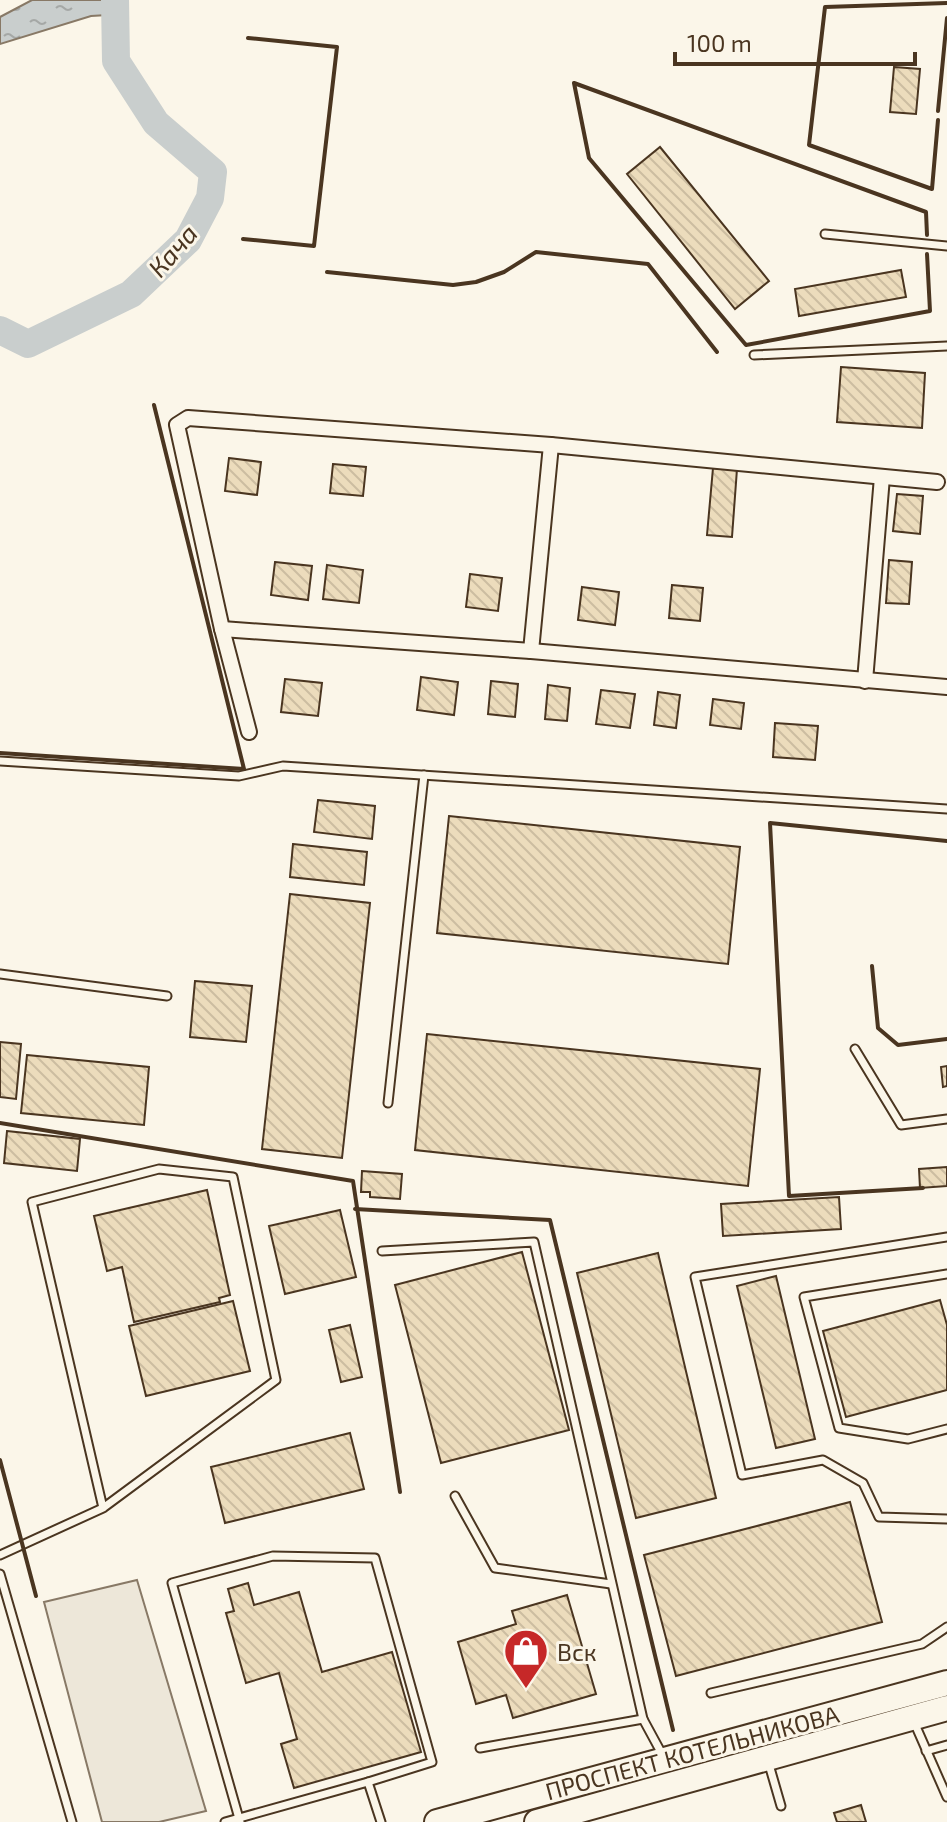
<svg xmlns="http://www.w3.org/2000/svg" width="947" height="1822" viewBox="0 0 947 1822" font-family="'Exo 2',sans-serif">
  <style>
    .parking { fill: #ede7d9; stroke: #887966; stroke-width: 2 }
    .water { fill: url(#water-ripples); stroke: #887966; stroke-width: 2 }
    .lines { fill: none; stroke-linecap: round; stroke-linejoin: round }
    .river { stroke: #c9cecd; stroke-width: 28 }
    .building { fill: url(#building-back-hatch); stroke: #4a3520; stroke-width: 2 }
    .service-casing { stroke: #4a3520; stroke-width: 11 }
    .minor-casing { stroke: #4a3520; stroke-width: 18 }
    .trunk-casing { stroke: #4a3520; stroke-width: 28 }
    .service { stroke: #fbf6e9; stroke-width: 7 }
    .minor { stroke: #fbf6e9; stroke-width: 14 }
    .trunk { stroke: #fbf6e9; stroke-width: 24 }
    .wall { stroke: #4a3520; stroke-width: 4 }
    .labels { text-anchor: middle; dominant-baseline: central; stroke-width: 6; stroke-linejoin: round; paint-order: stroke }
    .poi-label { font-size: 24px; fill: #4a3520; stroke: #fbf6e9; text-anchor: start }
    .street-label { font-size: 24px; fill: #4a3520; stroke: #fbf6e9 }
    .water-label { font-size: 26px; font-style: italic; fill: #4a3520; stroke: #fbf6e9 }
  </style>
  <defs>
    <pattern id="water-ripples" width="26" height="14" patternUnits="userSpaceOnUse" patternTransform="scale(2)"><rect width="26" height="14" fill="#c9cecd"/><path d="M2 4q2-2 4 0t4 0M15 11q2-2 4 0t4 0" fill="none" stroke="#a5a8a6"/></pattern>
    <pattern id="building-back-hatch" width="6" height="6" patternUnits="userSpaceOnUse" patternTransform="scale(2)"><rect width="6" height="6" fill="#ecdcbc"/><path d="M-1 5l2 2M0 0l6 6M5-1l2 2" fill="none" stroke="#ccbda1"/></pattern>
  </defs>
  <rect width="100%" height="100%" fill="#fbf6e9"/>
  <polygon class="parking" points="137,1580 206,1811 159,1822 102,1822 44,1602"/>
  <polygon class="water" points="32,0 124,0 124,14 91,16 0,44 0,17"/>
  <g class="lines">
    <polyline class="river" points="0,330 28,344 131,294 188,240 210,198 213,172 156,123 116,61 115,0"/>
  </g>
  <g class="building">
    <polygon points="894,67 920,69 916,114 890,112"/>
    <polygon points="660,147 769,281 735,309 627,174"/>
    <polygon points="901,270 906,297 799,316 795,289"/>
    <polygon points="841,367 925,373 922,428 837,422"/>
    <polygon points="229,458 261,462 257,495 225,491"/>
    <polygon points="333,464 366,467 363,496 330,493"/>
    <polygon points="713,468 737,469 732,537 707,535"/>
    <polygon points="897,494 923,496 920,534 893,531"/>
    <polygon points="889,560 912,562 909,604 886,603"/>
    <polygon points="275,562 312,566 308,600 271,595"/>
    <polygon points="327,565 363,570 359,603 323,599"/>
    <polygon points="470,574 502,578 498,611 466,607"/>
    <polygon points="672,585 703,588 700,621 669,618"/>
    <polygon points="582,587 619,592 615,625 578,620"/>
    <polygon points="421,677 458,682 454,715 417,710"/>
    <polygon points="285,679 322,683 318,716 281,712"/>
    <polygon points="491,681 518,684 515,717 488,714"/>
    <polygon points="548,685 570,688 567,721 545,719"/>
    <polygon points="601,690 635,694 630,728 596,724"/>
    <polygon points="658,692 680,695 676,728 654,725"/>
    <polygon points="713,699 744,703 741,729 710,725"/>
    <polygon points="775,723 818,726 815,760 773,757"/>
    <polygon points="318,800 375,806 372,839 314,832"/>
    <polygon points="449,816 740,847 728,964 437,933"/>
    <polygon points="293,844 367,852 364,885 290,877"/>
    <polygon points="290,894 370,903 342,1158 262,1149"/>
    <polygon points="195,981 252,986 246,1042 190,1037"/>
    <polygon points="427,1034 760,1069 748,1186 415,1150"/>
    <polygon points="0,1042 21,1044 16,1099 0,1097"/>
    <polygon points="27,1055 149,1067 144,1125 21,1113"/>
    <polygon points="947,1066 947,1086 943,1087 941,1067"/>
    <polygon points="7,1131 80,1139 77,1171 4,1163"/>
    <polygon points="947,1167 947,1186 920,1188 919,1169"/>
    <polygon points="362,1171 402,1174 400,1199 370,1197 370,1192 361,1192"/>
    <polygon points="207,1190 230,1295 219,1298 220,1302 134,1322 122,1267 107,1271 94,1216"/>
    <polygon points="839,1197 841,1229 723,1236 721,1204"/>
    <polygon points="340,1210 356,1277 285,1294 269,1226"/>
    <polygon points="522,1252 569,1430 441,1463 395,1285"/>
    <polygon points="658,1253 716,1498 636,1518 577,1273"/>
    <polygon points="776,1276 815,1439 776,1448 737,1286"/>
    <polygon points="940,1300 947,1325 947,1390 846,1417 823,1331"/>
    <polygon points="233,1301 250,1371 146,1396 129,1326"/>
    <polygon points="350,1325 362,1377 341,1382 329,1330"/>
    <polygon points="350,1433 364,1489 225,1523 211,1467"/>
    <polygon points="850,1502 882,1622 676,1676 644,1555"/>
    <polygon points="248,1583 254,1605 299,1592 322,1672 392,1652 421,1752 294,1788 281,1744 297,1739 279,1673 246,1683 226,1613 234,1611 228,1589"/>
    <polygon points="567,1595 596,1694 513,1718 506,1695 476,1704 458,1642 516,1624 512,1611"/>
    <polygon points="861,1805 866,1822 837,1822 834,1813"/>
  </g>
  <g class="lines">
    <g class="service-casing">
      <g id="service">
        <polyline points="825,234 947,246"/>
        <polyline points="754,355 947,346"/>
        <polyline points="0,761 239,776 283,766 947,809"/>
        <polyline points="0,974 167,996"/>
        <polyline points="855,1049 901,1125 947,1119"/>
        <polyline points="388,1103 424,775"/>
        <polyline points="947,1237 695,1277 742,1475 823,1460 863,1483 879,1517 947,1519"/>
        <polyline points="382,1251 534,1242 643,1719"/>
        <polyline points="947,1274 804,1297 839,1428 908,1439 947,1429"/>
        <polyline points="455,1496 495,1568 611,1584"/>
        <polyline points="0,1555 103,1508 276,1380 233,1177 159,1169 32,1202 103,1508"/>
        <polyline points="0,1574 72,1822"/>
        <polyline points="711,1693 922,1644 947,1627"/>
        <polyline points="914,1722 947,1797"/>
        <polyline points="480,1748 643,1719 662,1754"/>
        <polyline points="926,1751 947,1745"/>
        <polyline points="768,1761 781,1806"/>
        <polyline points="225,1822 368,1782 381,1822"/>
        <polyline points="240,1822 172,1583 273,1556 375,1558 432,1762 368,1782"/>
      </g>
    </g>
    <g class="minor-casing">
      <g id="minor">
        <polyline points="222,629 531,651 947,687"/>
        <polyline points="531,651 551,445"/>
        <polyline points="865,681 882,477"/>
        <polyline points="249,732 222,629 177,425 188,418 551,445 937,482"/>
      </g>
    </g>
    <g class="trunk-casing">
      <g id="trunk">
        <polyline points="437,1822 947,1683"/>
        <polyline points="537,1822 947,1708"/>
      </g>
    </g>
    <use href="#service" class="service"/>
    <use href="#minor" class="minor"/>
    <use href="#trunk" class="trunk"/>
    <g class="wall">
      <polyline points="938,111 947,18"/>
      <polyline points="938,120 932,189 809,145 825,7 947,3"/>
      <polyline points="243,239 314,246 337,47 248,38"/>
      <polyline points="927,254 930,311 746,345 589,158 574,83 926,212 927,235"/>
      <polyline points="327,272 453,285 476,282 504,272 536,252 648,264 717,352"/>
      <polyline points="0,753 244,769 154,405"/>
      <polyline points="872,966 878,1028 898,1045 947,1039"/>
      <polyline points="0,1123 353,1181 400,1492"/>
      <polyline points="923,1188 789,1196 770,823 947,841"/>
      <polyline points="355,1209 550,1220 673,1730"/>
      <polyline points="0,1460 36,1596"/>
    </g>
  </g>
  <defs>
    <g id="shop-pin" transform="scale(2.3)"><path d="M0 17L-7.5 6A9.5 9.5 0 1 1 7.5 6Z" fill="#c62828" stroke="#fbf6e9"/><path d="M-5-2.5h2.3a2.7 3.5 0 0 1 5.4 0H5L5.5 6h-11ZM-1.5-2.5h3a1.5 2.3 0 0 0-3 0Z" fill="#fff"/></g>
  </defs>
  <g fill-rule="evenodd">
    <use href="#shop-pin" x="526" y="1651"/>
  </g>
  <g class="labels">
    <g class="poi-label">
      <text x="557" y="1651">Вск</text>
    </g>
    <g class="street-label">
      <text transform="translate(692 1752) rotate(-15)">ПРОСПЕКТ КОТЕЛЬНИКОВА</text>
    </g>
    <g class="water-label">
      <text transform="translate(172 250) rotate(-49)">Кача</text>
    </g>
  </g>
  <path d="M675 52v12h240v-12" fill="none" stroke="#4a3520" stroke-width="4"/>
  <text x="687" y="52" font-size="24" fill="#4a3520" stroke="#fbf6e9" stroke-width="6" paint-order="stroke">100 m</text>
</svg>
